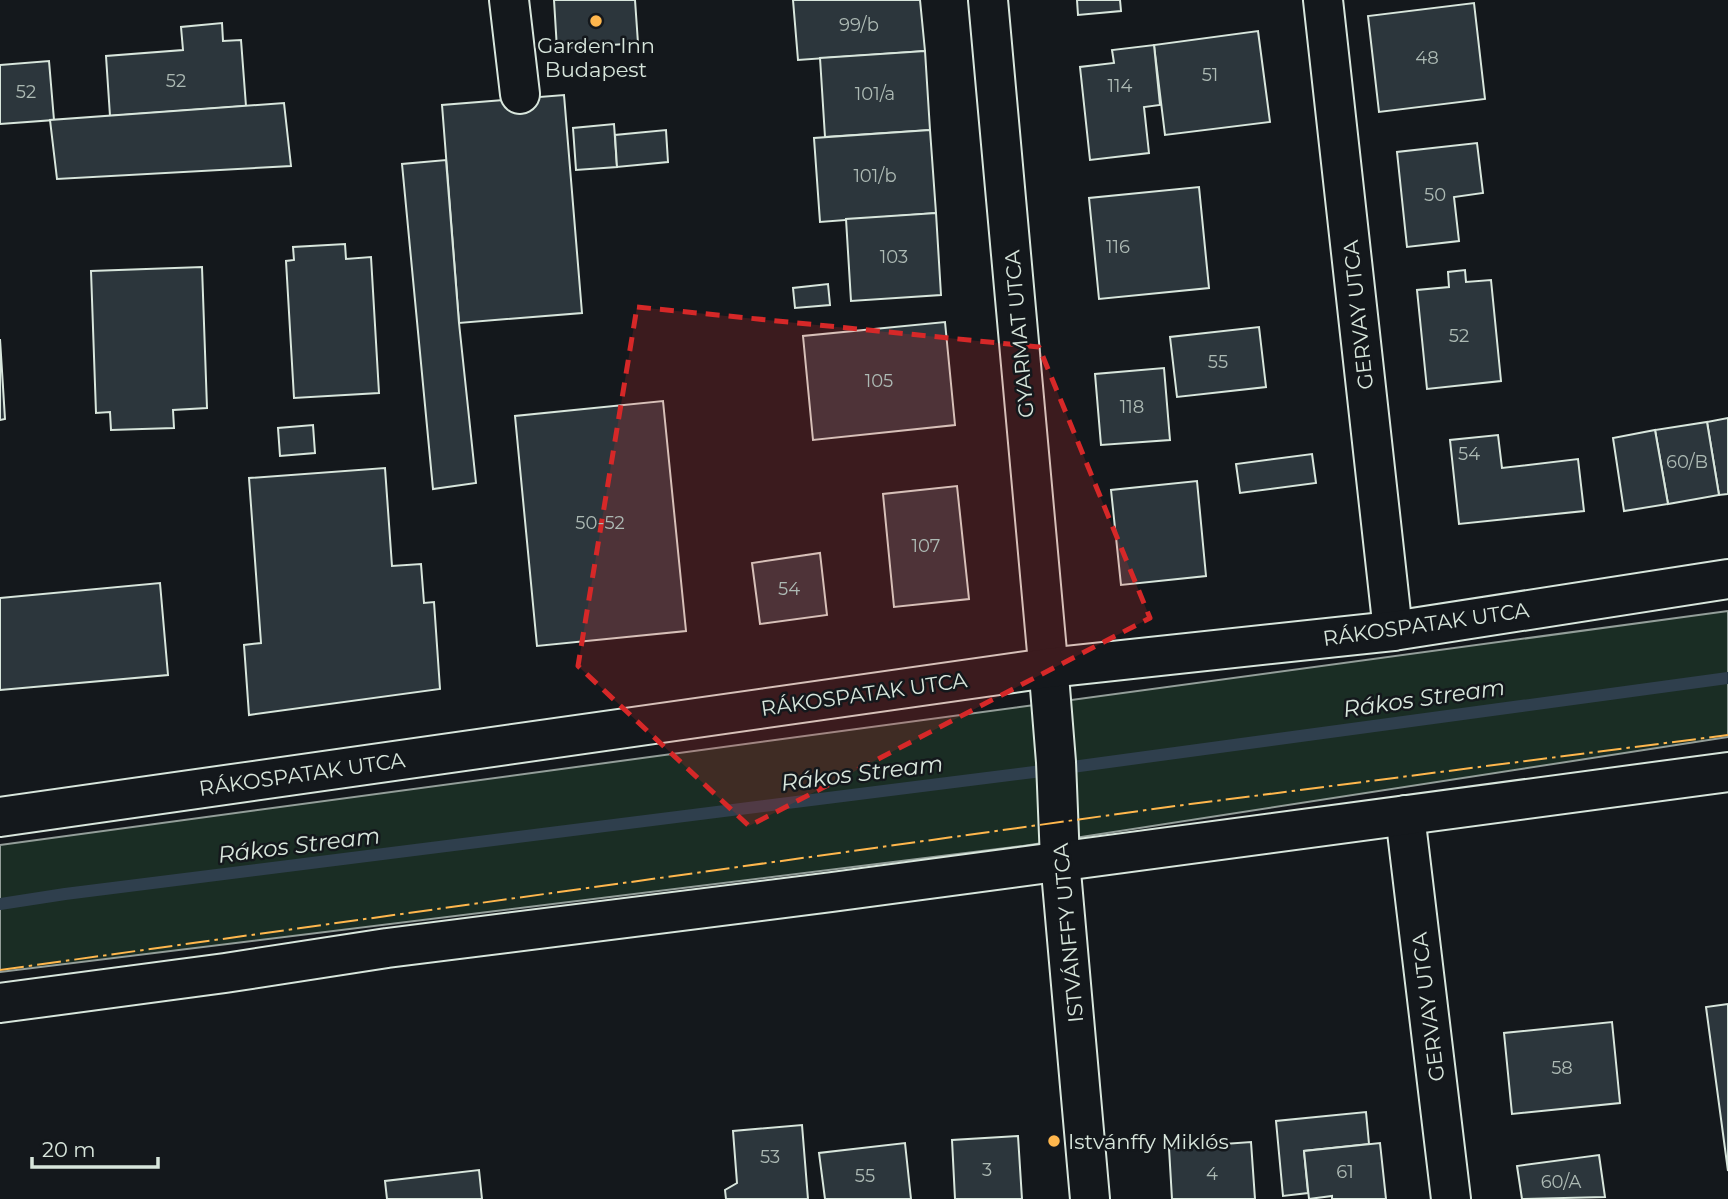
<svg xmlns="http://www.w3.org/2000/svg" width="1728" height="1199" viewBox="0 0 1728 1199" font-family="Montserrat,sans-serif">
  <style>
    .green { fill: #1a2d24; stroke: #939e99; stroke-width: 2 }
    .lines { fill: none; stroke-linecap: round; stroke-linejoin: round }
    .stream { stroke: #2f3f4d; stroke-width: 12 }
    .building { fill: #2c363c; stroke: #d8e6dc; stroke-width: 2 }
    .minor-casing { stroke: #d8e6dc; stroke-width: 42 }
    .minor { stroke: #14181c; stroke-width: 38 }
    .power { stroke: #ffb74d; stroke-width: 2; stroke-dasharray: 24 5 3.5 5; stroke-linecap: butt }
    .marked { fill: #d62828; fill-opacity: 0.2; stroke: #d62828; stroke-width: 5; stroke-dasharray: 14 9; stroke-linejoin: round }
    .poi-dot { fill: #ffb74d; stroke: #14181c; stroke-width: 2.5 }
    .labels { text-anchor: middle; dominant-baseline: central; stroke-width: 5; stroke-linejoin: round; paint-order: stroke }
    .number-label { font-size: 18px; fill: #adbab4 }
    .poi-label { font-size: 21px; fill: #d8e6dc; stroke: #14181c }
    .street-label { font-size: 21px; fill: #d8e6dc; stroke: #14181c }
    .water-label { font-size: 23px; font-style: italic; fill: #d8e6dc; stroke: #14181c }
  </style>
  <rect width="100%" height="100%" fill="#14181c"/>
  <polygon class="green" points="1728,611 1728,737 1023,846 0,972 0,845"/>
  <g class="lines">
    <polyline class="stream" points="0,904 65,894 1050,770 1728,678"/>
  </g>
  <g class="building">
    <polygon points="554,0 635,0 638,43 557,49"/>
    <polygon points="793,0 920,0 925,51 798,60"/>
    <polygon points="1077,0 1120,0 1121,11 1078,15"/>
    <polygon points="1474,3 1485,99 1379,112 1368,16"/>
    <polygon points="222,23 223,41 241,40 246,106 110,116 106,56 183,50 181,27"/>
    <polygon points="1258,31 1270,122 1165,135 1154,45"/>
    <polygon points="1154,45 1160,105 1144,107 1149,153 1090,160 1080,67 1114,63 1112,50"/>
    <polygon points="925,51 930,130 825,137 820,58"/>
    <polygon points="49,61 54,120 0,124 0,65"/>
    <polygon points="564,95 582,313 459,323 442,105"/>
    <polygon points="284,103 291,166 57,179 50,120"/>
    <polygon points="614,124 617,167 576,170 573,128"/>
    <polygon points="666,130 668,162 617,167 615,135"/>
    <polygon points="930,130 936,213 820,222 814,138"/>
    <polygon points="1477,143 1483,193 1454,197 1459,241 1407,247 1397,152"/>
    <polygon points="446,160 459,323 476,483 433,489 402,164"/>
    <polygon points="1199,187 1209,288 1099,299 1089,198"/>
    <polygon points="936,213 941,295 851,301 846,219"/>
    <polygon points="345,244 346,259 371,257 379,393 294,398 286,261 294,260 293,247"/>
    <polygon points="202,267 207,408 173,410 174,428 111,430 110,412 96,413 91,271"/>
    <polygon points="1465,270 1466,282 1491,280 1501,381 1427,389 1417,290 1449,287 1448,272"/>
    <polygon points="828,284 830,305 795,308 793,288"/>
    <polygon points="945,322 955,425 813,440 803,336"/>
    <polygon points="1259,327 1266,387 1177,397 1170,337"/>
    <polygon points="0,339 5,419 0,420"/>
    <polygon points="1164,368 1170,440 1101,445 1095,374"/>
    <polygon points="663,401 686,631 537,646 515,416"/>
    <polygon points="1728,418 1728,494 1719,495 1707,422"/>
    <polygon points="1707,422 1719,495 1668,504 1655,430"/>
    <polygon points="313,425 315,453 280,456 278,428"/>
    <polygon points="1655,430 1668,504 1624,511 1613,438"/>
    <polygon points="1498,435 1502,468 1578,459 1584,511 1459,524 1450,440"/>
    <polygon points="1312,454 1316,483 1240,493 1236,464"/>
    <polygon points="385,468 392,566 421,564 424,603 434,602 440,689 249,715 244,645 261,643 249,478"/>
    <polygon points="1197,481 1206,576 1121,585 1111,490"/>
    <polygon points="957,486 969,599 894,607 883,494"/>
    <polygon points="820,553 827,615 760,624 752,563"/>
    <polygon points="160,583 168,675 0,690 0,598"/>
    <polygon points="1728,1004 1728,1171 1706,1007"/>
    <polygon points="1612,1022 1620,1103 1512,1114 1504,1033"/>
    <polygon points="1366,1112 1369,1144 1304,1151 1308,1193 1283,1196 1276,1121"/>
    <polygon points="802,1125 808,1199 726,1199 725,1190 737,1183 733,1131"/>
    <polygon points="1018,1136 1022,1199 955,1199 952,1140"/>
    <polygon points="1251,1142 1255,1199 1172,1199 1169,1148"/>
    <polygon points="905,1143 911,1199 825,1199 819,1153"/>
    <polygon points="1380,1143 1386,1199 1332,1199 1332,1196 1309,1199 1304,1151"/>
    <polygon points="1599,1155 1605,1197 1522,1199 1517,1166"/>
    <polygon points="479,1170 482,1199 387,1199 385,1181"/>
  </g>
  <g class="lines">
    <g class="minor-casing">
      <g id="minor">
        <polyline points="509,0 520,94"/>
        <polyline points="988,0 1048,663 1056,762 1060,860 1090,1199"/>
        <polyline points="1323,0 1393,631"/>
        <polyline points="1405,815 1451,1199"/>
        <polyline points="0,817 1048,668 1393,631 1728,579"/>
        <polyline points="0,1003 225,973 387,948 832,892 1728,772"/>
      </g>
    </g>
    <use href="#minor" class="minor"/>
    <polyline class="power" points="0,970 1168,807 1728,735"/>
  </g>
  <path class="marked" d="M 637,307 L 1039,347 L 1150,618 L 749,826 L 578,666 Z"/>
  <g class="poi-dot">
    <circle cx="596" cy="21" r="7"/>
    <circle cx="1054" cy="1141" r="7"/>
  </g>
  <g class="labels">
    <g class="number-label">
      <text x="859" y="25">99/b</text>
      <text x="1427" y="58">48</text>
      <text x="1210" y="75">51</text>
      <text x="176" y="81">52</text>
      <text x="1120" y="86">114</text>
      <text x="26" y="92">52</text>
      <text x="875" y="94">101/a</text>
      <text x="875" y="176">101/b</text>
      <text x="1435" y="195">50</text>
      <text x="1118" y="247">116</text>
      <text x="894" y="257">103</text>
      <text x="1459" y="336">52</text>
      <text x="1218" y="362">55</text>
      <text x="879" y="381">105</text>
      <text x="1132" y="407">118</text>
      <text x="1469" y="454">54</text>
      <text x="1687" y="462">60/B</text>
      <text x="600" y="523">50-52</text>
      <text x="926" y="546">107</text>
      <text x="789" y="589">54</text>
      <text x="1562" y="1068">58</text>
      <text x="770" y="1157">53</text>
      <text x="987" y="1170">3</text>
      <text x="1345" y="1172">61</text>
      <text x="1212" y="1174">4</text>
      <text x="865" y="1176">55</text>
      <text x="1561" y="1182">60/A</text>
    </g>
    <g class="poi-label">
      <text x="596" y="45">Garden Inn<tspan x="596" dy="24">Budapest</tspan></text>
      <text x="1068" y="1141" text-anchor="start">Istvánffy Miklós</text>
    </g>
    <g class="street-label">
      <text transform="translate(1358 315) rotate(-96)">GERVAY UTCA</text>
      <text transform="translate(1019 334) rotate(-95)">GYARMAT UTCA</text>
      <text transform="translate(1426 624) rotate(-8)">RÁKOSPATAK UTCA</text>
      <text transform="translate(864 694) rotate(-8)">RÁKOSPATAK UTCA</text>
      <text transform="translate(302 774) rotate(-8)">RÁKOSPATAK UTCA</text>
      <text transform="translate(1068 933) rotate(-95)">ISTVÁNFFY UTCA</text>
      <text transform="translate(1428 1007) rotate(-97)">GERVAY UTCA</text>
    </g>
    <g class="water-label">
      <text transform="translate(1424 698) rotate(-8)">Rákos Stream</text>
      <text transform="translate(862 773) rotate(-7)">Rákos Stream</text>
      <text transform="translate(299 845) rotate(-7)">Rákos Stream</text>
    </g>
  </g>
  <path d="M32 1157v10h126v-10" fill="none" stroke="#d8e6dc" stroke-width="3.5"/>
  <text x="42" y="1157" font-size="21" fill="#d8e6dc" stroke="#14181c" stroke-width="5" paint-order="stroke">20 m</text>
</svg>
